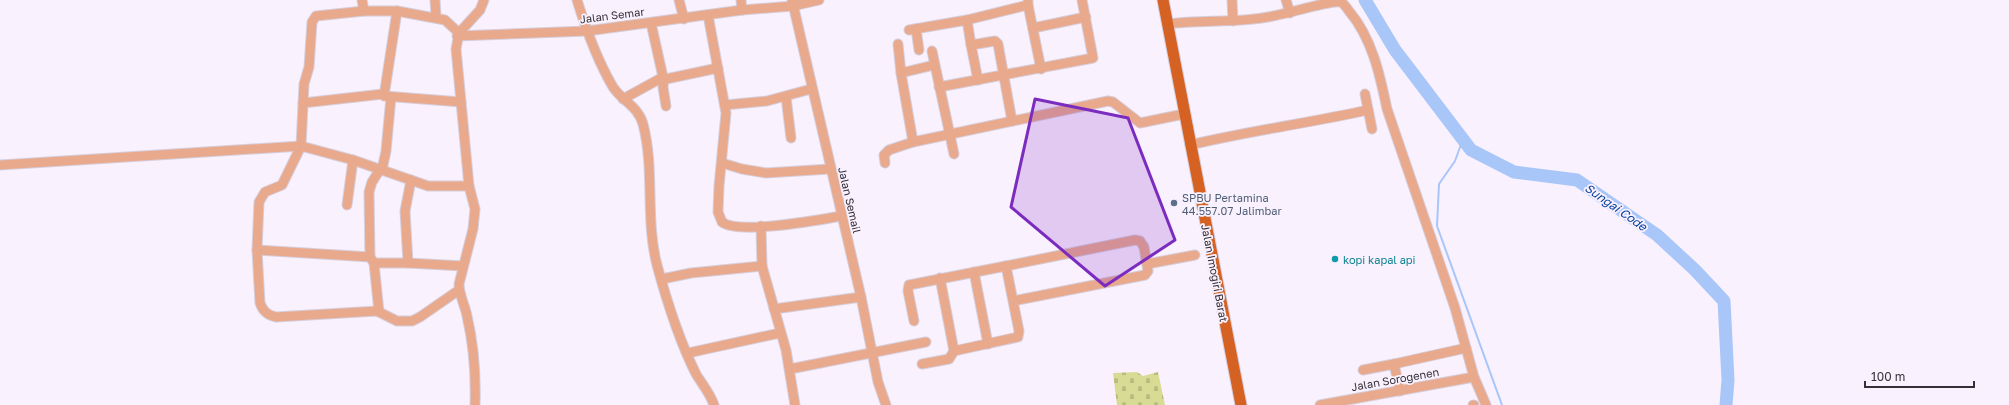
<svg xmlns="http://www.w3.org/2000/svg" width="2009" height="405" viewBox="0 0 2009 405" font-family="'Golos Text',sans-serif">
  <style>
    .cemetery { fill: url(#cemetery-stones) }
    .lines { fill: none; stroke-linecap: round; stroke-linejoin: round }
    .stream { stroke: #a8c6f8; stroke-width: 2 }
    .river { stroke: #a8c6f8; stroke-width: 13 }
    .minor-casing { stroke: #d6cedb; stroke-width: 11 }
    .major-casing { stroke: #d6cedb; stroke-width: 13 }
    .minor { stroke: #e9a98c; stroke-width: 9 }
    .major { stroke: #d56223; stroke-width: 11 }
    .marked { fill: #7b2cbf; fill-opacity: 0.2; stroke: #7b2cbf; stroke-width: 3; stroke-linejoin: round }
    .service-dot { fill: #5c6f8a; stroke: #faf1ff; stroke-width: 1.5 }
    .culture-dot { fill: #0f9aa8; stroke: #faf1ff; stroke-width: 1.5 }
    .labels { text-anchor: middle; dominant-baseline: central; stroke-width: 3.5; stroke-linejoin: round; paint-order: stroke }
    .street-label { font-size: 11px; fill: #343036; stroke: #faf1ff }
    .service-label { font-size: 11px; fill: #4e5e75; stroke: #faf1ff; text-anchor: start }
    .culture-label { font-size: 11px; fill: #0d838f; stroke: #faf1ff; text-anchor: start }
    .water-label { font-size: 12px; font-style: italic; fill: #0945a0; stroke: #faf1ff }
  </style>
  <defs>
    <pattern id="cemetery-stones" width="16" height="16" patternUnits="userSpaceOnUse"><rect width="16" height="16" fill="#d7db93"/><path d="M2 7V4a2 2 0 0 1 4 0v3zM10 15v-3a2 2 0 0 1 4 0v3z" fill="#b9bc7f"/></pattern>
  </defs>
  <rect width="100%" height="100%" fill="#faf1ff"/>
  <polygon class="cemetery" points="1137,372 1143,376 1158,372 1165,405 1117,405 1113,373"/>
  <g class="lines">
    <polyline class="stream" points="1463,139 1455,161 1439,184 1437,226 1502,405"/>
    <polyline class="river" points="1365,0 1395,50 1471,150 1514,172 1577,180 1657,235 1695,270 1724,301 1728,380 1726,405"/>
    <g class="minor-casing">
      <g id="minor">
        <polyline points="362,0 364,11"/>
        <polyline points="435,0 436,17"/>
        <path d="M 577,0 C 586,29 597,60 613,87 C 622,101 638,106 643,124 C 655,170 645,219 657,265 C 667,302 679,340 696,374 C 702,384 710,393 714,405"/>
        <polyline points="679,0 684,19"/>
        <polyline points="741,0 742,10"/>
        <polyline points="792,0 861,297 878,382 886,405"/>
        <polyline points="1232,0 1233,21"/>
        <polyline points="1286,0 1290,13"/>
        <polyline points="1028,5 1041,69"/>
        <polyline points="397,11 384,96 461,102"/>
        <path d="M 708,15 L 726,113 L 719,186 L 718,212 L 722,222 C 738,235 818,220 841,216"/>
        <polyline points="967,20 971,45"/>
        <polyline points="651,23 663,77 666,79 718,68"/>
        <path d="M 1167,24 C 1205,19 1244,24 1282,14 C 1293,12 1332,0 1341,2 C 1344,4 1347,8 1349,11 C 1372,38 1380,75 1387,109 L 1455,308 L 1474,377 L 1486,405"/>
        <polyline points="1033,28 1086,17"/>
        <polyline points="916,29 919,50"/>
        <polyline points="909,30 967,20 1028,5 1028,0"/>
        <polyline points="459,33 480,10 484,0"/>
        <polyline points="457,36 587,31 742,10 793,6 819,0"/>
        <polyline points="898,44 901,73 913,142"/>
        <polyline points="932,51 954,154"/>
        <polyline points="901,73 934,65"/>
        <polyline points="664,78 663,87 666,106"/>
        <polyline points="978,80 971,45 995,41 998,44 1012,121"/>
        <polyline points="939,87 1093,58 1082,0"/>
        <polyline points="1365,94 1372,129"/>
        <polyline points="786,97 791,138"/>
        <polyline points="623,99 663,77"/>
        <polyline points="303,103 383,94"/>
        <polyline points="725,105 767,101 811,89"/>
        <path d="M 1190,145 C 1249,131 1309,123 1368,110"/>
        <polyline points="722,163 742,169 766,173 830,169"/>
        <polyline points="885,163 884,155 889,150 913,142 1108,101 1113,102 1140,123 1184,114"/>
        <polyline points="0,165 301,146 353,160 428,186 469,186"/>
        <polyline points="347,205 353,160"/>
        <polyline points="761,226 762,266 786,350 795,405"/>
        <polyline points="257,250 370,257"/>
        <polyline points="374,263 408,263 463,266"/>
        <polyline points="408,263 405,211 411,180"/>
        <polyline points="1147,264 1195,255"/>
        <polyline points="974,272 988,344"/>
        <polyline points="940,278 954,351 1018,337 1019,331 1006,266 1135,240 1140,241 1144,247 1148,271 1145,275 1013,301"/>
        <polyline points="662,279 691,273 762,266"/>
        <path d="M 459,290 L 420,317 L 412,321 L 397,321 L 377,311 L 276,317 C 267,315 263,311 260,303 L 257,250 L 259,202 L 265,192 L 282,185 L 301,146 L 304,84 L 309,67 L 312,22 L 316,16 L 364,11 L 397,11 L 445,20 L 459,33 L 456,49 L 469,186 L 475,209 L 473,229 L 459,284 C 459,295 465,305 467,316 C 474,346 476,375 475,405"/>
        <polyline points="774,309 861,297"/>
        <polyline points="379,312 374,263 370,257 369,192 372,182 383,165 386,151 391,97"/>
        <polyline points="914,321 908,291 909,285 1006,266"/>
        <polyline points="688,353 780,333"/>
        <polyline points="922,364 949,359 954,351"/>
        <polyline points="1394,364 1466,348"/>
        <polyline points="790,369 926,342"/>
        <polyline points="1363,370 1394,364 1400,391"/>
        <polyline points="1320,405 1474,377"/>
        <polyline points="1473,405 1474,405"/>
      </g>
    </g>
    <g class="major-casing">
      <polyline id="major" points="1163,0 1241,405"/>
    </g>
    <use href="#minor" class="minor"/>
    <use href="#major" class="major"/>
  </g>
  <path class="marked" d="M 1035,99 L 1128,118 L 1175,240 L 1105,286 L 1011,207 Z"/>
  <circle class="service-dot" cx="1174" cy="203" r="4"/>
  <circle class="culture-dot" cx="1335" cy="259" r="4"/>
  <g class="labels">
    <g class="street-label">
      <text transform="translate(612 15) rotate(-7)">Jalan Semar</text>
      <text transform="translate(850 200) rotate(77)">Jalan Semail</text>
      <text transform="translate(1215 273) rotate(79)">Jalan Imogiri Barat</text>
      <text transform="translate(1395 379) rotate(-10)">Jalan Sorogenen</text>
    </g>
    <g class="service-label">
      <text x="1182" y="197">SPBU Pertamina<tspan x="1182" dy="13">44.557.07 Jalimbar</tspan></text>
    </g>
    <g class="culture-label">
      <text x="1343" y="259">kopi kapal api</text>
    </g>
    <g class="water-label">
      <text transform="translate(1616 207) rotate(35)">Sungai Code</text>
    </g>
  </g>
  <path d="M1865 381v6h109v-6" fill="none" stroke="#343036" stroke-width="2"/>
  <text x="1871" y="381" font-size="12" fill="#343036" stroke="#faf1ff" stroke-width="3" paint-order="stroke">100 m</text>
</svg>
